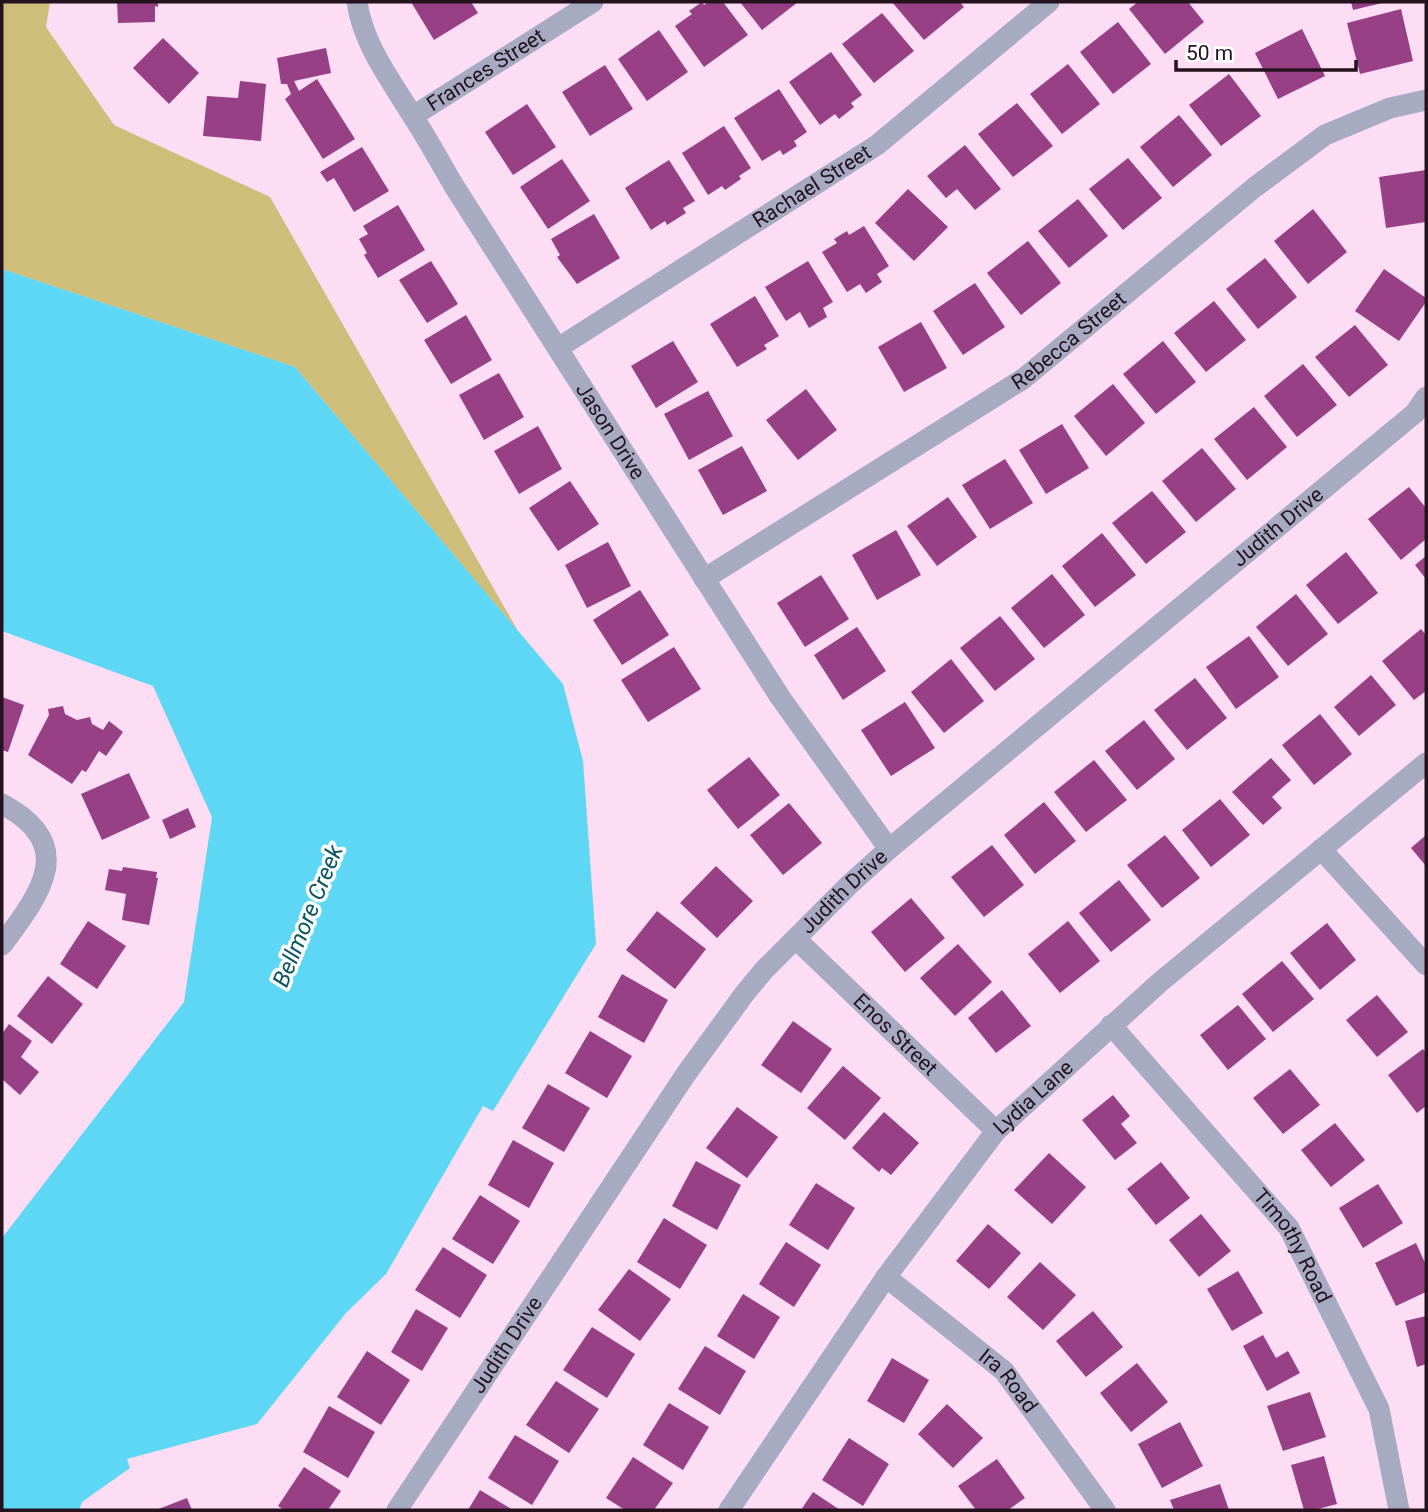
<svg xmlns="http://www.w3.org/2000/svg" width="1428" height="1512" viewBox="0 0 1428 1512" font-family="Roboto,sans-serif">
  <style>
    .green { fill: #cebe79 }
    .water { fill: #5dd7f4 }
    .building { fill: #974085 }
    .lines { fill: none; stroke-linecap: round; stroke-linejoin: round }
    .minor { stroke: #a6abc2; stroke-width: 21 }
    .labels { text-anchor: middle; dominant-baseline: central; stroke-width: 7; stroke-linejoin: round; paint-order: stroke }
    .street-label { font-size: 21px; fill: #24121f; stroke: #fff }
    .water-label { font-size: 23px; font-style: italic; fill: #0a5463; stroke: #fff }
  </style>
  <rect width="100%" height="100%" fill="#fcddf3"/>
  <polygon class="green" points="2,2 50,2 46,27 114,125 270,197 518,631 295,367 2,269"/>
  <polygon class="water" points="2,269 295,367 563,684 583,761 596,944 493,1111 483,1106 386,1274 346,1313 257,1424 127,1459 130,1468 82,1502 79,1510 2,1510 2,1238 184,1002 212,817 153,686 2,631"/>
  <g class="building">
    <polygon points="117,2 158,2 158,7 155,6 155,22 118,23"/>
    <polygon points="411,2 471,2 478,13 434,40"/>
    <polygon points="702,2 704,5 709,2 723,2 748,35 704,67 675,26 692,14 689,11"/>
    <polygon points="740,2 798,2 762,30"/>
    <polygon points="892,2 960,2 964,7 924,40"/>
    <polygon points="1138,2 1188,2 1204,22 1165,54 1129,9"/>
    <polygon points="1351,2 1382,2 1382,3 1353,10"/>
    <polygon points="1401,9 1413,61 1360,74 1347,23"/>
    <polygon points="882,13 914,51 874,83 842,44"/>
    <polygon points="1118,22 1151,64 1113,94 1080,52"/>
    <polygon points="1302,29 1325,76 1278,99 1255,53"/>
    <polygon points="659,30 688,72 647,101 618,59"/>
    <polygon points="163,38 199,73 169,104 133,68"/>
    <polygon points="326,48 331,73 294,81 299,91 317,79 355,139 323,159 285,99 291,94 287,84 281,84 277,58"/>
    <polygon points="831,52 862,95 851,103 854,107 839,119 835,114 820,125 789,82"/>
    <polygon points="1068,64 1100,104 1062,134 1030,94"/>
    <polygon points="605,65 633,109 590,136 562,92"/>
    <polygon points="1229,74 1261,116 1221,146 1189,105"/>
    <polygon points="240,81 266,84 261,141 203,136 207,96 238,98"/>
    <polygon points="779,89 807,132 794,141 797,146 783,155 780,150 762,161 734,118"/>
    <polygon points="1017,103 1053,146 1013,177 978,134"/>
    <polygon points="527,104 556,147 513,175 485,132"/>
    <polygon points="1179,115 1212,155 1173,187 1140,147"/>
    <polygon points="724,126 751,168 739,176 741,179 725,190 722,186 708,195 682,153"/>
    <polygon points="965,145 1001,189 975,210 957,189 946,198 927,176"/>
    <polygon points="362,147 389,191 354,212 334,178 327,182 320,172"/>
    <polygon points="1128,158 1162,198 1123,230 1089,189"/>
    <polygon points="562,159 590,201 548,229 520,187"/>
    <polygon points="669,160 695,201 683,208 686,213 667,225 665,221 651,230 625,188"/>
    <polygon points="1426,170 1426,222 1386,228 1379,177"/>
    <polygon points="908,189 948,227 914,261 875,223"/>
    <polygon points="1078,199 1108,236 1069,268 1038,231"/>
    <polygon points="398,205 425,250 378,278 364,255 367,253 359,239 368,234 363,226"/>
    <polygon points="1313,209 1347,252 1308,284 1274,241"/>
    <polygon points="594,214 620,258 577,284 557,257 560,255 551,239"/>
    <polygon points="864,226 889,266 877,274 882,282 866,293 860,284 847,292 822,252 837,243 834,239 847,231 849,235"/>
    <polygon points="1028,241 1061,283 1021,315 987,273"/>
    <polygon points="1265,258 1297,297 1258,329 1226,289"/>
    <polygon points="431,261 458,304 427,323 399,280"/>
    <polygon points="808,261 833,302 823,308 827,317 809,328 800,312 786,321 765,287"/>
    <polygon points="1384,269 1426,298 1426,302 1399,341 1355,311"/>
    <polygon points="975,283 1005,327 963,355 933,311"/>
    <polygon points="755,296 779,336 764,345 767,349 737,367 710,324"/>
    <polygon points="1214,301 1246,340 1206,372 1174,333"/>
    <polygon points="466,315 492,360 451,384 424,340"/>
    <polygon points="921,322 947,368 904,392 878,347"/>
    <polygon points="1355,325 1388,365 1349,397 1315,357"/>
    <polygon points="673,341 698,382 656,408 631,366"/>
    <polygon points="1163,341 1196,382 1156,414 1123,374"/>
    <polygon points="1303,364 1337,405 1297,437 1264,396"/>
    <polygon points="499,373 524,417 484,440 459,395"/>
    <polygon points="1113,384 1145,423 1106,456 1074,416"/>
    <polygon points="806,389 837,430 798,460 766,420"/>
    <polygon points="708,391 733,436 689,460 664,414"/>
    <polygon points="1254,407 1287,447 1247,480 1214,439"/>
    <polygon points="1062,424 1089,468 1046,494 1019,450"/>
    <polygon points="538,426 562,469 519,494 494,451"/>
    <polygon points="742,446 767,491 723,515 698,470"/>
    <polygon points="1202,448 1236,489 1196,522 1162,481"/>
    <polygon points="1005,459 1033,503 990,529 962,485"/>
    <polygon points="570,481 599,524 558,551 529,508"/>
    <polygon points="1409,487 1426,508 1426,539 1401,560 1368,519"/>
    <polygon points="1152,491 1186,532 1146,564 1112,523"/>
    <polygon points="948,497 977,537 937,566 907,526"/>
    <polygon points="896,530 921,575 877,600 852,555"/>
    <polygon points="1102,533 1136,575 1095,607 1062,566"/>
    <polygon points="608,542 631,586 587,608 565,565"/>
    <polygon points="1346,552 1378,593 1338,624 1306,585"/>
    <polygon points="1426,556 1426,579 1415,565"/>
    <polygon points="1052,574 1085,615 1044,648 1011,608"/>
    <polygon points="821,575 849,619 805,647 777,603"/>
    <polygon points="640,590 669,635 622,665 593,620"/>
    <polygon points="1296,594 1328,634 1288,666 1256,627"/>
    <polygon points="1000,616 1035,659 995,691 960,648"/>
    <polygon points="857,627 886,671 843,700 814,655"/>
    <polygon points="1421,629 1426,635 1426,691 1414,700 1382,661"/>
    <polygon points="1249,636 1279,677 1236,709 1206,667"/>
    <polygon points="674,647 701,689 648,722 621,680"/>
    <polygon points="951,659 984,701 944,733 911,692"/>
    <polygon points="1371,675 1396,705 1359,736 1334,707"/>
    <polygon points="1195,678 1227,718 1187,750 1154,710"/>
    <polygon points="2,697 24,705 8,752 2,750"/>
    <polygon points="905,702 935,748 891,776 861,730"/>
    <polygon points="63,706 65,714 77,720 90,717 92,724 103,730 109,721 123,732 106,756 99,751 86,772 82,770 72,784 28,755 49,715 48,709"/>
    <polygon points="1320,714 1352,754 1314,785 1282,745"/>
    <polygon points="1144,720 1175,759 1137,790 1105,751"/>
    <polygon points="749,757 780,795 738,829 707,790"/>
    <polygon points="1271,758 1291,780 1272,797 1282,808 1263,825 1232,792"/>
    <polygon points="1094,760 1127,800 1086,832 1054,792"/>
    <polygon points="129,773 150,818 102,840 81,794"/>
    <polygon points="1220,799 1250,835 1211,867 1182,830"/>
    <polygon points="1044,802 1076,841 1035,874 1004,835"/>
    <polygon points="789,803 822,843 783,875 750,835"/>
    <polygon points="188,808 196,827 170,839 162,820"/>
    <polygon points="1165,835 1200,878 1162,908 1127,865"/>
    <polygon points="1426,835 1426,866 1411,848"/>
    <polygon points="992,845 1024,885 984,917 951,877"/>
    <polygon points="716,866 753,901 717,938 680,903"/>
    <polygon points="123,867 157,872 156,878 158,878 149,925 122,920 126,894 105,890 109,869 122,871"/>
    <polygon points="1119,880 1151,920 1111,952 1079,913"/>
    <polygon points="911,898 945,938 905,972 871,932"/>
    <polygon points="657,911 706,949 675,989 626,950"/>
    <polygon points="88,921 126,946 97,989 60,964"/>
    <polygon points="1068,921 1100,961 1060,993 1028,954"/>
    <polygon points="1327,923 1356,960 1320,990 1290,953"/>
    <polygon points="958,944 992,982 955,1016 920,978"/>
    <polygon points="1282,961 1314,999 1273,1032 1242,994"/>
    <polygon points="622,974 668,1000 644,1043 598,1017"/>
    <polygon points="48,976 83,1004 52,1044 17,1016"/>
    <polygon points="1002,990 1031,1026 996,1053 968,1018"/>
    <polygon points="1377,995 1408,1032 1377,1057 1346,1020"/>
    <polygon points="1238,1005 1266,1039 1228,1070 1200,1035"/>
    <polygon points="793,1021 832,1049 801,1093 761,1065"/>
    <polygon points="9,1024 32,1041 21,1057 39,1072 20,1095 2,1079 2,1034"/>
    <polygon points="590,1031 632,1056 607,1098 565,1073"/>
    <polygon points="1423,1049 1426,1053 1426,1106 1417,1113 1388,1075"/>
    <polygon points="843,1066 881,1098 845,1140 807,1108"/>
    <polygon points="1290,1069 1320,1105 1283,1134 1253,1098"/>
    <polygon points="548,1084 590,1108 564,1152 522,1128"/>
    <polygon points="1113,1095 1130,1116 1121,1124 1137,1143 1115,1160 1082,1120"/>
    <polygon points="737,1107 778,1137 747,1178 706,1148"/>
    <polygon points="884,1112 919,1143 891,1175 882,1168 879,1172 852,1148"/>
    <polygon points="1335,1123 1365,1160 1331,1187 1301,1150"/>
    <polygon points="513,1140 554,1163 529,1208 488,1185"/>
    <polygon points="1049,1153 1086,1187 1052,1224 1014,1190"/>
    <polygon points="696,1161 741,1185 717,1230 672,1206"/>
    <polygon points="1161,1162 1190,1198 1156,1225 1127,1189"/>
    <polygon points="816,1183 855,1208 828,1250 789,1225"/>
    <polygon points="1378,1184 1403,1223 1363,1248 1339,1208"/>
    <polygon points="480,1195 520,1221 493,1264 452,1239"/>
    <polygon points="1201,1214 1231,1251 1199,1277 1169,1240"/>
    <polygon points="664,1218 707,1245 680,1289 637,1262"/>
    <polygon points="988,1224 1021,1253 989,1289 956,1261"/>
    <polygon points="786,1242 821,1265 794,1307 759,1284"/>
    <polygon points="1416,1243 1426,1265 1426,1292 1396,1306 1375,1263"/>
    <polygon points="443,1247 487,1275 460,1318 415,1290"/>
    <polygon points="1040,1262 1076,1295 1043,1330 1007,1297"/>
    <polygon points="629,1269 671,1299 640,1341 598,1310"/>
    <polygon points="1238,1271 1263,1313 1232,1331 1207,1289"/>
    <polygon points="743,1294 780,1317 754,1359 717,1336"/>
    <polygon points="416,1309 448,1328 422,1371 391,1352"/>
    <polygon points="1093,1311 1123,1347 1086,1377 1056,1341"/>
    <polygon points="1426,1316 1426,1364 1417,1367 1405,1321"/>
    <polygon points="592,1327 635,1354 607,1398 563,1370"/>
    <polygon points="1263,1335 1276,1358 1288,1351 1300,1373 1267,1391 1243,1346"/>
    <polygon points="705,1346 746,1371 720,1415 678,1389"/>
    <polygon points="367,1351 410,1380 381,1425 337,1397"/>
    <polygon points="892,1358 929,1380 904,1423 867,1401"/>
    <polygon points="1137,1363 1168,1402 1131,1432 1100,1393"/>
    <polygon points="556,1381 599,1409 569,1453 526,1425"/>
    <polygon points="1310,1392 1326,1437 1283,1451 1267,1406"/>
    <polygon points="669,1403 709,1427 683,1470 643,1445"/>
    <polygon points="947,1404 983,1438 953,1468 918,1434"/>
    <polygon points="329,1406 375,1432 348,1478 303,1452"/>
    <polygon points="1180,1422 1203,1466 1162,1488 1138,1444"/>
    <polygon points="515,1435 559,1461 532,1505 488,1478"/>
    <polygon points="849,1438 889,1464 863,1506 822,1480"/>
    <polygon points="1324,1456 1337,1504 1314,1510 1304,1510 1291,1465"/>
    <polygon points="633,1457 673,1483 654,1510 625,1510 606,1498"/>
    <polygon points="997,1459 1025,1498 1008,1510 976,1510 958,1486"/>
    <polygon points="304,1467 341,1491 328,1510 284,1510 278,1506"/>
    <polygon points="1220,1484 1229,1510 1174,1510 1170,1500"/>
    <polygon points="480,1490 513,1510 468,1510"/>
    <polygon points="813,1492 840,1510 801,1510"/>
    <polygon points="187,1498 192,1510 156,1510"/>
  </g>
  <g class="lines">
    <g class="minor">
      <path id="s1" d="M 357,2 C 363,44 390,79 412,115 C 427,138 440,162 454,186 L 780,697 L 889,849"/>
      <path id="s2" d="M 413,116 L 593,2"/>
      <path id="s3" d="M 558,348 L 877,145 L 1049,2"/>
      <path id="s4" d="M 704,579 L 1023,379 L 1255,187 L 1325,135 L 1390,108 L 1426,100"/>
      <path d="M 2,804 C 79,845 40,894 2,945"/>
      <polyline points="1321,849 1426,965"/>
      <path id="s5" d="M 796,939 L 996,1131"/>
      <path id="s6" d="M 1111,1025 L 1289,1228 L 1379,1409 L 1399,1510"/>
      <path id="s7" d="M 886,1277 L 1004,1371 L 1105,1510"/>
      <path id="s8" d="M 397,1510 L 686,1074 L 745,993 L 765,969 L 850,884 L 889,849 L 1415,413 L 1426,397"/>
      <path id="s9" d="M 729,1510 L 886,1277 L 996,1131 L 1159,983 L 1426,763"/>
    </g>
  </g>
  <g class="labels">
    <g class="street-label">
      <text stroke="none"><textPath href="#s2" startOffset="86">Frances Street</textPath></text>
      <text stroke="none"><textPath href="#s3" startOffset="301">Rachael Street</textPath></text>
      <text stroke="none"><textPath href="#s4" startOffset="436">Rebecca Street</textPath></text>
      <text stroke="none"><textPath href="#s1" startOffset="500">Jason Drive</textPath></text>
      <text stroke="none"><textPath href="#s8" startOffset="1332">Judith Drive</textPath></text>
      <text stroke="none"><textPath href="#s8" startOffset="765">Judith Drive</textPath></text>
      <text stroke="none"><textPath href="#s5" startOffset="138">Enos Street</textPath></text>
      <text stroke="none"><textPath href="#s9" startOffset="514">Lydia Lane</textPath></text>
      <text stroke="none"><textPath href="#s6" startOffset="287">Timothy Road</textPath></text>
      <text stroke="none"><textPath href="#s8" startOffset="198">Judith Drive</textPath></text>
      <text stroke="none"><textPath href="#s7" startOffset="161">Ira Road</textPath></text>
    </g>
    <g class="water-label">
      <text transform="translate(308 916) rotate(-68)">Bellmore Creek</text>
    </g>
  </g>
  <rect width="1428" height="1512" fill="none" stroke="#24121f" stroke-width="7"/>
  <path d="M1176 60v10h180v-10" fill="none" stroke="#24121f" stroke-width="3.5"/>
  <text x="1186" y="60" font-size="21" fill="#24121f" stroke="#ffffff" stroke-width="5" paint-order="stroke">50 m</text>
</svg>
